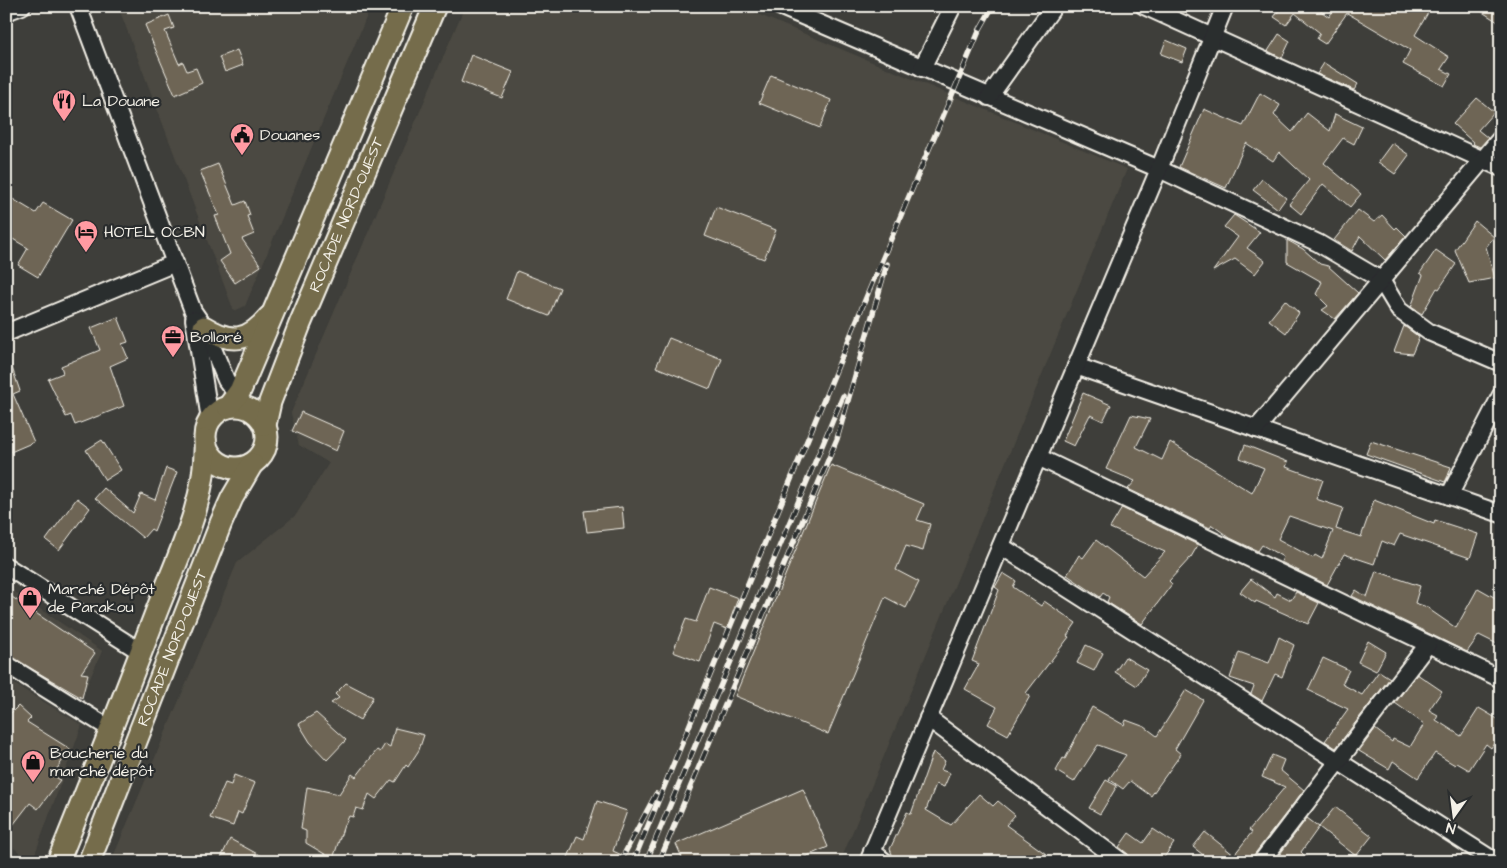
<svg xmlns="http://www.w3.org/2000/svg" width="1507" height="868" viewBox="0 0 1507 868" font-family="'Architects Daughter',sans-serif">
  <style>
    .built { fill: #4c4a42 }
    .building { fill: #6e6555; stroke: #f4f1e8; fill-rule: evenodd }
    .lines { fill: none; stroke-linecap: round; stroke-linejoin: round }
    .minor-casing { stroke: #f4f1e8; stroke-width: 20 }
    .major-casing { stroke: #f4f1e8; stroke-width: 25 }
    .minor { stroke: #2a2d2e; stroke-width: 16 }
    .major { stroke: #746c4b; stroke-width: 21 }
    .rail-casing { stroke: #f4f1e8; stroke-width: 5.5 }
    .rail { stroke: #2a2d2e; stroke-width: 4; stroke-dasharray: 11; stroke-linecap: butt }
    .labels { text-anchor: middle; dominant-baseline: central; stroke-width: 4.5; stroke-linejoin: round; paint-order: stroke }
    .poi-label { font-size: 16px; fill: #f4f1e8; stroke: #2a2d2e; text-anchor: start }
    .street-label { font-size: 16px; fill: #f4f1e8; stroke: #2a2d2e }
  </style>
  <rect width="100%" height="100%" fill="#3e3e3a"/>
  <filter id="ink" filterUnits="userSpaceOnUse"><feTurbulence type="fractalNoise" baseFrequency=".02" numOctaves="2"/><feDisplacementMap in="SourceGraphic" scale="10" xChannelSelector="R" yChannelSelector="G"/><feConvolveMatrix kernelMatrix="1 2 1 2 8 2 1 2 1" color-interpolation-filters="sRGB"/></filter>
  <g filter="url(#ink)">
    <g class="built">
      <polygon points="118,6 371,6 245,306 234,311"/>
      <polygon points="465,6 546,6 564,13 567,6 738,6 1127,169 840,862 111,862 237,563 296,515 329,463 299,445 291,413"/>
      <polygon points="6,586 102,651 79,703 6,655"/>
      <polygon points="6,679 82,725 32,862 6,842"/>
    </g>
    <g class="building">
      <polygon points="1282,6 1314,6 1329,17 1336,6 1432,6 1415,35 1449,57 1441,69 1451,74 1444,86 1403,64 1410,50 1347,13 1325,44 1317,39 1320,33 1295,13 1286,25 1274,17"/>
      <polygon points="1473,6 1501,6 1501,24"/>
      <polygon points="169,15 174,28 165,31 179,64 183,62 187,71 196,68 202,83 175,95 145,25"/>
      <polygon points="1279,34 1290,41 1282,58 1268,51"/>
      <polygon points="1166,40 1187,49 1182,62 1161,54"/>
      <polygon points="237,50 243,65 225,72 219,57"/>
      <polygon points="471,55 513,72 502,98 461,82"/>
      <polygon points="1324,63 1358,84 1354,90 1317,74"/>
      <polygon points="771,75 831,100 820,128 759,103"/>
      <polygon points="1260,93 1280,105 1274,115 1292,132 1307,113 1330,131 1335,114 1362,127 1354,144 1343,138 1324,163 1361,194 1350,207 1323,184 1301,214 1289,204 1309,180 1279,152 1273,161 1246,143 1226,188 1179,167 1204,109 1243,126"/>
      <polygon points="1477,98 1494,112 1478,130 1488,138 1480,147 1473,144 1474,143 1453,124"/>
      <polygon points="1392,143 1409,155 1395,174 1378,162"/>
      <polygon points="218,164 235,205 245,201 250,215 247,216 254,234 242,239 261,266 235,283 220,261 230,254 215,216 219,215 200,171"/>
      <polygon points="1262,179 1286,198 1278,209 1253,190"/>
      <polygon points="6,195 36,213 43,203 72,220 38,277 18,265 28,248 6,235"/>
      <polygon points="716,207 776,230 764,259 705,236"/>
      <polygon points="1358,210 1374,222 1382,215 1395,229 1397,227 1406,236 1385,260 1360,236 1352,251 1334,240"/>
      <polygon points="1234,215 1260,232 1247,248 1265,261 1255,274 1235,259 1213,271 1238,237 1224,227"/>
      <polygon points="1475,221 1494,237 1486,247 1495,278 1469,283 1455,250"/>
      <polygon points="1287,240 1303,249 1320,264 1328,266 1358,293 1335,319 1322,310 1328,306 1316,294 1322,282 1287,262"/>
      <polygon points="1436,250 1456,264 1439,289 1437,288 1422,314 1411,307 1423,275 1420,273"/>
      <polygon points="517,271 560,288 549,316 506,299"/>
      <polygon points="1285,300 1299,313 1286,333 1269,320"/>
      <polygon points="118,317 128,342 122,344 128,358 110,366 124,406 75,425 71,415 66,417 48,379 63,373 61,366 100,350 91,328"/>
      <polygon points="1404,326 1419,337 1412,354 1394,352"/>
      <polygon points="669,338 722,359 710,389 656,367"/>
      <polygon points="8,356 20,391 13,394 34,442 6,454"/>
      <polygon points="1083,393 1111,405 1103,421 1090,415 1074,446 1063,441"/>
      <polygon points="301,412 344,431 336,451 292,431"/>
      <path d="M 1131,415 L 1150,419 L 1136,447 L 1162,460 L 1170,442 L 1252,493 L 1264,468 L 1240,458 L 1245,445 L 1288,462 L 1286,467 L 1323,480 L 1316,499 L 1343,508 L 1336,529 L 1361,537 L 1374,500 L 1434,524 L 1435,520 L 1478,534 L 1470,558 L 1400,534 L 1394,546 L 1382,541 L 1374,564 L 1344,554 L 1327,585 L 1281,562 L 1283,557 L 1262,545 L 1258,551 L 1230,538 L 1212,525 L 1210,528 L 1128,489 L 1135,481 L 1106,469 ZM 1289,516 L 1333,531 L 1322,559 L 1315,555 L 1313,558 L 1278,539 Z"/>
      <polygon points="102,440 121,470 105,480 86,450"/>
      <polygon points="1371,441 1451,467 1448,476 1445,482 1366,454"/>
      <polygon points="831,465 924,504 917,520 930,524 923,551 906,546 896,570 919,582 906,608 885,597 828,734 735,696"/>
      <polygon points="166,468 177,472 154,531 151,529 143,538 95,498 104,488 133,513 141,494 155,500"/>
      <polygon points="77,498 90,508 59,550 46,540"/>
      <polygon points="622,507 624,528 587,532 584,511"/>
      <polygon points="1122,508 1198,545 1191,557 1169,581 1172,584 1142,624 1107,602 1109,597 1103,593 1100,597 1067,575 1079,555 1083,558 1096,540 1143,576 1165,552 1110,528"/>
      <polygon points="1376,571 1420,586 1415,603 1430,608 1430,610 1456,628 1478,588 1501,601 1501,646 1479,635 1467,652 1352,596 1356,590 1367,597"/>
      <polygon points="1003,573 1016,581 1013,587 1041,606 1044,601 1076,623 1067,636 1069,637 1026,693 1030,696 1008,735 988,724 997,707 965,689 979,664 972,661 999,590 995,587"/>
      <polygon points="1251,579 1275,597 1277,593 1291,600 1296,592 1319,603 1308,624 1256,601 1255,603 1240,592"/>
      <polygon points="709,587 738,598 727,629 714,624 700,662 673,652 686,619 696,622"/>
      <polygon points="6,593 95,653 81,673 88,674 82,698 6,654"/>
      <polygon points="1279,637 1294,645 1282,677 1275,674 1262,701 1251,694 1254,686 1230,678 1239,652 1269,663"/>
      <polygon points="1368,641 1386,652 1376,671 1358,662"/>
      <polygon points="1086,645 1103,653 1094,671 1077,663"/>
      <polygon points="1125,657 1147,670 1137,686 1115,672"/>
      <polygon points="1323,658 1349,670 1342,684 1362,695 1379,671 1390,678 1336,748 1325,741 1348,709 1308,690"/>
      <polygon points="1417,674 1442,691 1429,710 1438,715 1436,720 1461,736 1479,708 1501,721 1501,732 1491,748 1486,744 1469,770 1457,763 1455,765 1435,753 1418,778 1393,761 1389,769 1359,751 1375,729 1392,742 1393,739 1410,747 1424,724 1395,703"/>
      <polygon points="346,683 373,697 360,720 331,703 339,698 335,694"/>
      <polygon points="1186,690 1203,700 1175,749 1181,754 1151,796 1130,781 1123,789 1109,779 1126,755 1098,745 1074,782 1056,771 1063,758 1065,759 1092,707 1124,725 1126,720 1145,727 1157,736"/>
      <polygon points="18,706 31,718 27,722 70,749 53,775 60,780 38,809 30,803 6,834 6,718"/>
      <polygon points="316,713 346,740 327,760 310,742 299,724"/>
      <polygon points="395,728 424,735 419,750 408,767 406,765 395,782 391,780 376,799 369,794 363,810 356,808 353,817 349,816 345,825 344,825 333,859 306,843 306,831 301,829 307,787 339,794 352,774 356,777 377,750 380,752 385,744 390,747"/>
      <polygon points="933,752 945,761 941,770 950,773 944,787 936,784 926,810 951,825 979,794 993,806 998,801 1015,815 1006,825 1046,854 1040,862 895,862 890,849 907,812 911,814"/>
      <polygon points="1272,755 1284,760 1280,770 1304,790 1253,856 1251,862 1212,862 1193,847 1205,832 1234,855 1252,832 1249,830 1285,787 1262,777"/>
      <polygon points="234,775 255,783 242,814 238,812 233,826 210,818 225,783 231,785"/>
      <polygon points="1106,780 1117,786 1100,814 1089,808"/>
      <polygon points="803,789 828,847 793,862 684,862 676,844"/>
      <polygon points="597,801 627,811 613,851 637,862 566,862 577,836 584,839"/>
      <polygon points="1335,807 1372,836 1356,856 1319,827"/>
      <polygon points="1307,818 1319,827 1301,852 1311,862 1281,862 1277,858"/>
      <polygon points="1153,829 1174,843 1161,862 1132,862 1128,854 1119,847 1129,833 1143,843"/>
      <polygon points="230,839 272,862 219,862"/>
    </g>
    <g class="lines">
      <g class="minor-casing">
        <g id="minor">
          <polyline points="78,6 193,311 204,327 226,380 246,407"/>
          <polyline points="779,6 1159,169 1318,243 1381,280 1399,310 1429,332 1501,363"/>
          <polyline points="1144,6 1501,168"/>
          <polyline points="6,12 22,6"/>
          <polyline points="922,68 953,6"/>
          <polyline points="989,97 1054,6"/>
          <polyline points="194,319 209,413 208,423"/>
          <polyline points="6,333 175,263"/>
          <polyline points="1076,366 1501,514"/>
          <polyline points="1256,429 1501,138"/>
          <polyline points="1038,457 1501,679"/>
          <polyline points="1449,496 1501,395"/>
          <polyline points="1001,546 1496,862"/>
          <polyline points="6,566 141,652"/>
          <polyline points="6,664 112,730"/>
          <polyline points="928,718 1122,862"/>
          <polyline points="872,851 885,862"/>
          <polyline points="868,862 1159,169 1225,6"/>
          <polyline points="1261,862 1428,644"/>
        </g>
      </g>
      <g class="major-casing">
        <g id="major">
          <path d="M 204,327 C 231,344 248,342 269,317"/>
          <circle cx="236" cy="437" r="31"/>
          <polyline points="228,407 240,391 403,6"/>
          <path id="s1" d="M 265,425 L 270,402 L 300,324 L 435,6"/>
          <path d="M 58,862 C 91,781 123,699 154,618 C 175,562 208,501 205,440"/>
          <path id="s2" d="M 89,862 L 221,523 L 232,498 L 252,464"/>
        </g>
      </g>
      <use href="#minor" class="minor"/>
      <use href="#major" class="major"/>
      <g class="rail-casing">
        <g id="rail">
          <polyline points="620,862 656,794"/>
          <polyline points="633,862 868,293 980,29 993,6"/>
          <polyline points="646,862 843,396"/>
          <polyline points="659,862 837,439 887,264"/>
        </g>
      </g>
      <use href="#rail" class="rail"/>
    </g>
  </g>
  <defs>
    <g id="restaurant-pin" transform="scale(1.25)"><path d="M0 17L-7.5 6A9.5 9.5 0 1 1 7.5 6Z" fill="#ff9aa2" stroke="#2a2d2e"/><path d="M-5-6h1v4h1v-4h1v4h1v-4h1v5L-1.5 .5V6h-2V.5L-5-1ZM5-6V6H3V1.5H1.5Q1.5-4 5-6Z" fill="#111"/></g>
    <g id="civic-pin" transform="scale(1.25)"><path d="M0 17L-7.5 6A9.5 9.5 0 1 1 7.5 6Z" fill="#ff9aa2" stroke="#2a2d2e"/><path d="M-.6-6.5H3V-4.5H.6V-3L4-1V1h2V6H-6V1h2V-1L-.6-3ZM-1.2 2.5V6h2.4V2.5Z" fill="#111"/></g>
    <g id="hotel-pin" transform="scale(1.25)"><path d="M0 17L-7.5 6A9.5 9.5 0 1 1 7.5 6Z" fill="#ff9aa2" stroke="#2a2d2e"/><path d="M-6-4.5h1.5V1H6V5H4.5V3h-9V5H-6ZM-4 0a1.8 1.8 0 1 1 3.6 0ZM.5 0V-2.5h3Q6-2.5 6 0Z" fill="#111"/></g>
    <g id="office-pin" transform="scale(1.25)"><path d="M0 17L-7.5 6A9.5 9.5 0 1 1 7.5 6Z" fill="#ff9aa2" stroke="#2a2d2e"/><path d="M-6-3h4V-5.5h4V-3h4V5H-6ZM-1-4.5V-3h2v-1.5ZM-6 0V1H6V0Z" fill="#111"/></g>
    <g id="shop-pin" transform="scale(1.25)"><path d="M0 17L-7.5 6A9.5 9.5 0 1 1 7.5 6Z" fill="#ff9aa2" stroke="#2a2d2e"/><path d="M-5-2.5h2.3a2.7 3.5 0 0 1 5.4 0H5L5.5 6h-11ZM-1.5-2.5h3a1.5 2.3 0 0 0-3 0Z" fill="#111"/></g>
  </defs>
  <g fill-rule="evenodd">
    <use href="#restaurant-pin" x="64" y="101"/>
    <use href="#civic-pin" x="242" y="135"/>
    <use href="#hotel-pin" x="86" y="232"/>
    <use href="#office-pin" x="173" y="337"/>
    <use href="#shop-pin" x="30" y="598"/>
    <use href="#shop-pin" x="33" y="762"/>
  </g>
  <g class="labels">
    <g class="poi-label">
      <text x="82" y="101">La Douane</text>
      <text x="260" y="135">Douanes</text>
      <text x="104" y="232">HOTEL OCBN</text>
      <text x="190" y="337">Bolloré</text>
      <text x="48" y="589">Marché Dépôt<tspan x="48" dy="18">de Parakou</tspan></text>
      <text x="50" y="753">Boucherie du<tspan x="50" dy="18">marché dépôt</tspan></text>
    </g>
    <g class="street-label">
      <text stroke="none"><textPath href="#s1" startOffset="226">ROCADE NORD-OUEST</textPath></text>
      <text stroke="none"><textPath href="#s2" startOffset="230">ROCADE NORD-OUEST</textPath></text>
    </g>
  </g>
  <rect width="1507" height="868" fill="none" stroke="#2a2d2e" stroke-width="25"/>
  <rect x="12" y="12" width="1482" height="843" fill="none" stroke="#f4f1e8" stroke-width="2" filter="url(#ink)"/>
  <g transform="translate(1454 816) rotate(194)" stroke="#2a2d2e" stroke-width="4" paint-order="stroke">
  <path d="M0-4L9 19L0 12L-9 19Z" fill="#f4f1e8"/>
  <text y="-8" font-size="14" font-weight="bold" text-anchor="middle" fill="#f4f1e8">N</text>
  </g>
</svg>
